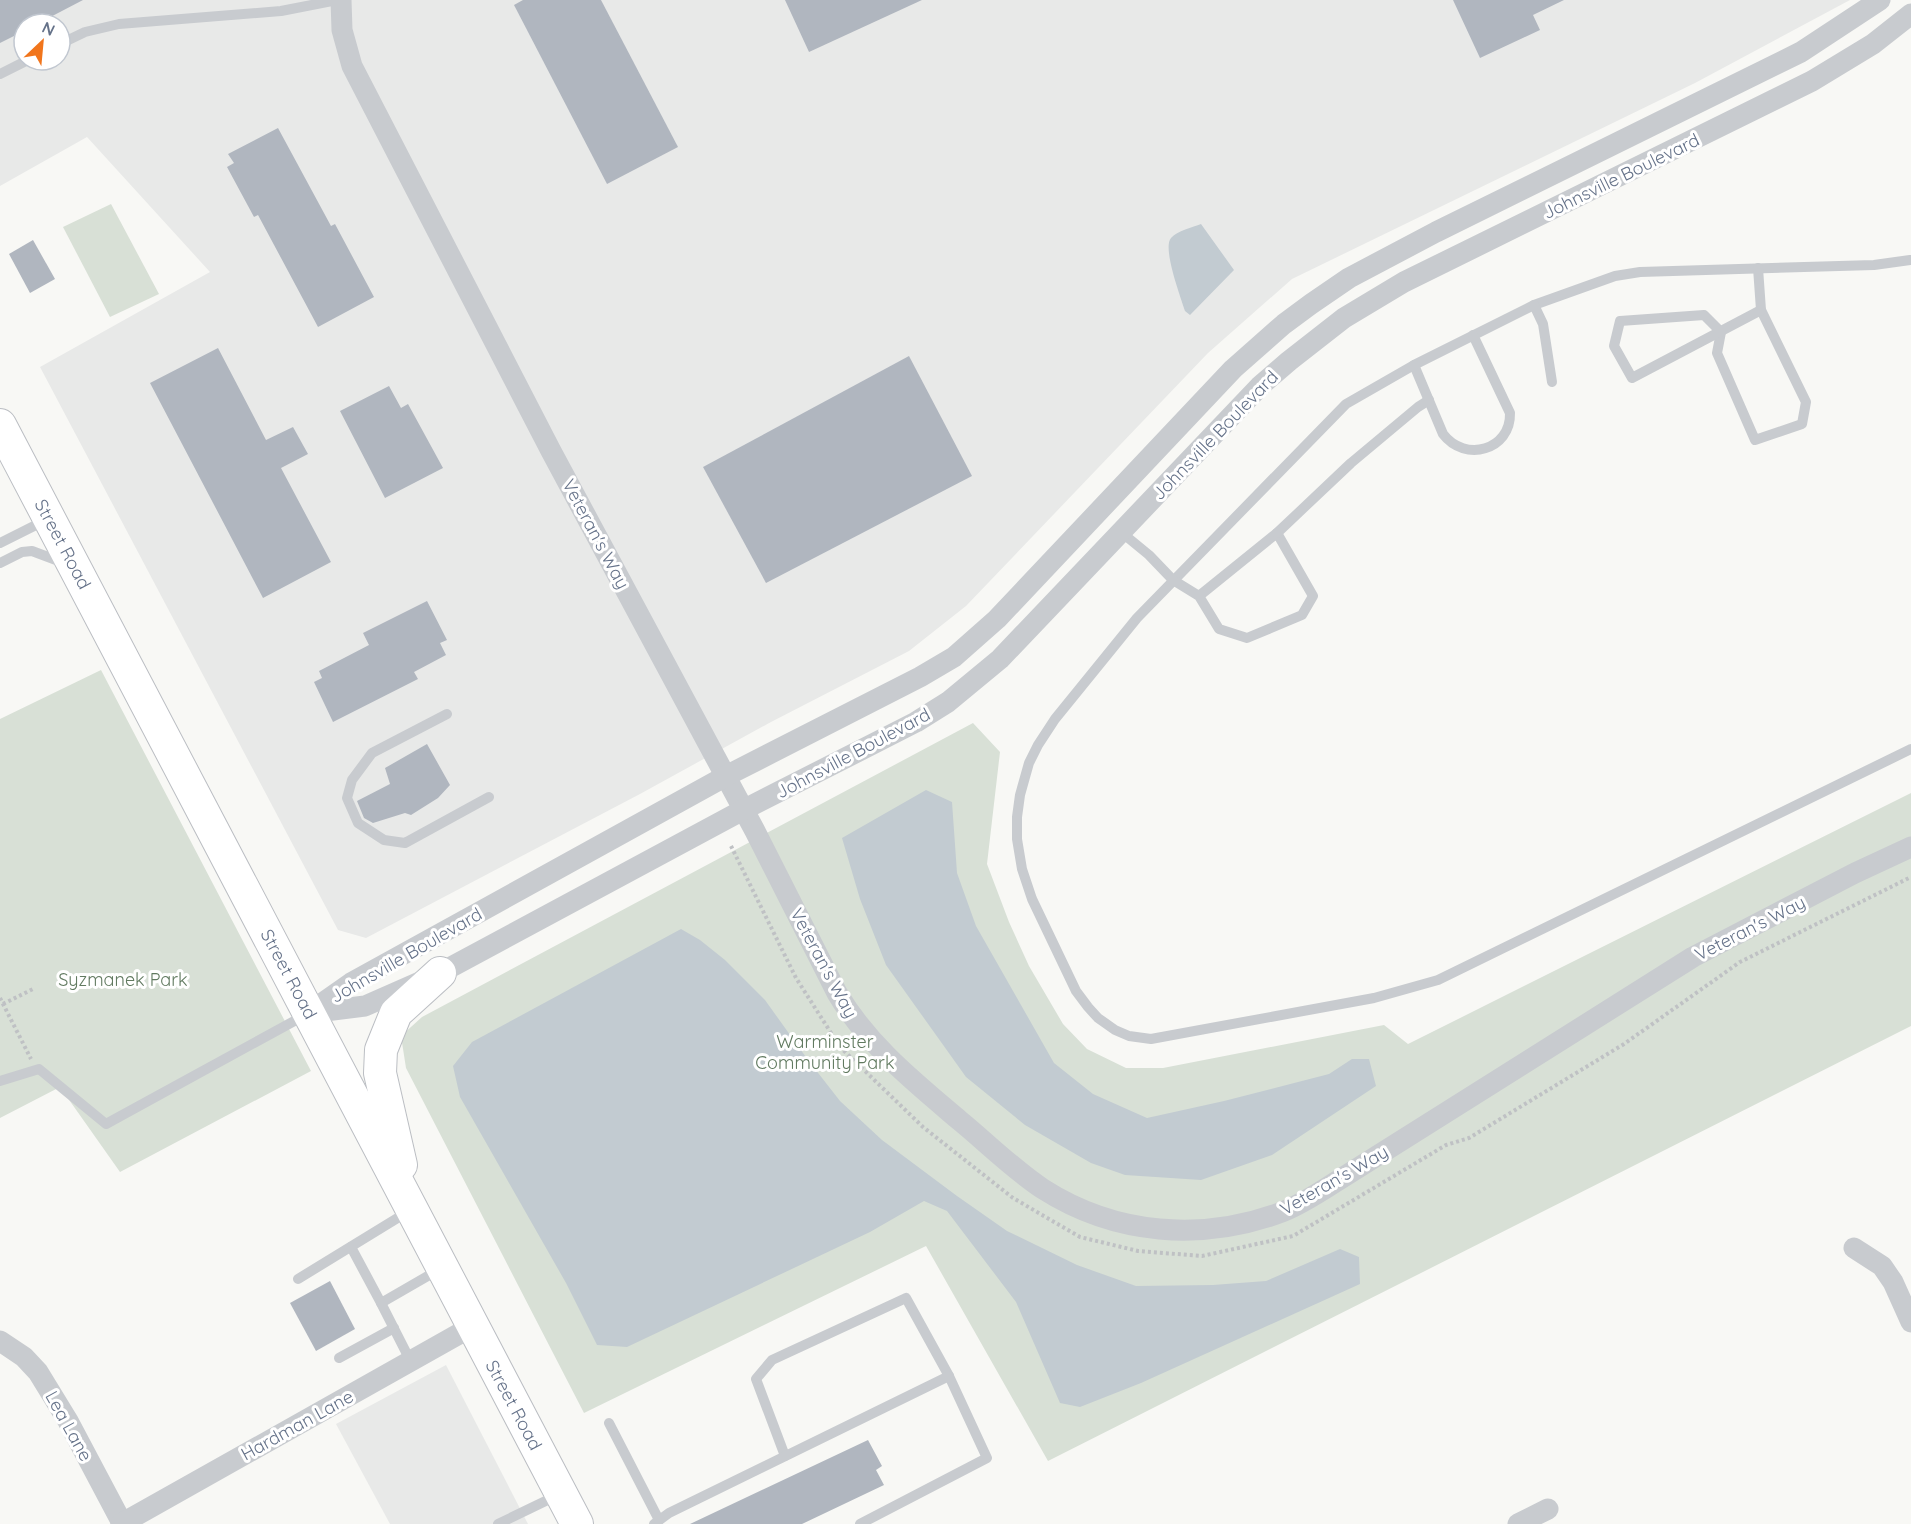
<svg xmlns="http://www.w3.org/2000/svg" width="1911" height="1524" viewBox="0 0 1911 1524" font-family="Quicksand,sans-serif">
  <style>
    .built { fill: #e8e9e8; fill-rule: evenodd }
    .green { fill: #d8e0d6 }
    .water { fill: #c2cbd1 }
    .building { fill: #b0b6bf }
    .lines { fill: none; stroke-linecap: round; stroke-linejoin: round }
    .primary-casing { stroke: #bbbec3; stroke-width: 34 }
    .path { stroke: #bfc1c4; stroke-width: 4; stroke-dasharray: 3 3; stroke-linecap: butt }
    .service { stroke: #c8cbcf; stroke-width: 10 }
    .minor { stroke: #c8cbcf; stroke-width: 21 }
    .primary { stroke: #fff; stroke-width: 32 }
    .labels { text-anchor: middle; dominant-baseline: central; stroke-width: 6; stroke-linejoin: round; paint-order: stroke }
    .street-label { font-size: 18px; fill: #657289; stroke: #fff }
    .park-label { font-size: 18px; fill: #617a60; stroke: #fff }
  </style>
  <rect width="100%" height="100%" fill="#f8f8f5"/>
  <g class="built">
    <path d="M 0,0 L 1850,0 L 1695,83 L 1292,279 L 1208,353 L 966,606 L 909,651 L 771,722 L 640,794 L 366,938 L 338,930 L 40,367 L 210,272 L 87,137 L 0,186 ZM 24,24 L 60,24 L 60,60 L 24,60 Z"/>
    <polygon points="446,1365 528,1524 390,1524 336,1424"/>
  </g>
  <g class="green">
    <polygon points="111,204 159,294 110,317 63,227"/>
    <polygon points="101,670 311,1071 120,1172 60,1087 0,1118 0,719"/>
    <polygon points="973,723 1000,752 987,864 1009,922 1029,966 1063,1024 1087,1049 1126,1068 1163,1068 1384,1025 1408,1044 1911,793 1911,1026 1048,1461 926,1246 584,1413 406,1068 401,1036 422,1017"/>
  </g>
  <g class="water">
    <path d="M 1201,224 L 1234,270 L 1190,315 L 1185,311 C 1181,298 1162,248 1171,238 C 1177,231 1193,227 1201,224 Z"/>
    <polygon points="926,790 952,802 957,873 976,926 1054,1063 1093,1094 1147,1118 1224,1101 1329,1074 1352,1059 1369,1059 1376,1086 1272,1155 1201,1180 1125,1175 1091,1163 1025,1125 966,1077 886,965 860,899 842,838"/>
    <polygon points="681,929 700,940 725,960 765,1000 808,1060 840,1101 882,1140 957,1196 1007,1231 1077,1265 1136,1286 1213,1285 1266,1281 1340,1249 1359,1257 1360,1284 1141,1383 1080,1407 1060,1403 1016,1302 947,1211 924,1201 870,1232 627,1347 597,1345 566,1283 460,1097 453,1066 472,1042"/>
  </g>
  <g class="building">
    <polygon points="0,0 83,0 37,24 24,24 24,31 0,43"/>
    <polygon points="523,0 601,0 678,147 607,184 514,5"/>
    <polygon points="785,0 922,0 809,52"/>
    <polygon points="1453,0 1564,0 1533,15 1540,30 1480,58"/>
    <polygon points="278,128 331,226 335,224 374,297 318,327 258,215 254,217 227,167 234,163 228,154"/>
    <polygon points="33,240 55,279 30,293 9,254"/>
    <polygon points="218,348 266,440 293,427 308,454 281,468 331,562 263,598 150,383"/>
    <polygon points="909,356 972,476 766,583 703,467"/>
    <polygon points="389,386 401,408 408,404 443,468 385,498 340,411"/>
    <polygon points="427,601 447,640 440,643 446,655 414,672 418,679 333,722 314,682 322,678 319,671 369,645 363,633"/>
    <polygon points="427,744 450,785 438,798 411,815 405,813 373,823 364,818 357,801 390,784 385,768"/>
    <polygon points="330,1281 355,1329 316,1351 290,1303"/>
    <polygon points="868,1440 882,1466 876,1470 884,1485 802,1524 690,1524"/>
  </g>
  <g class="lines">
    <g class="primary-casing">
      <g id="primary">
        <polyline points="0,425 577,1524"/>
        <polyline points="401,1165 380,1073 381,1050 396,1013 440,973"/>
      </g>
    </g>
    <g class="path">
      <polyline points="731,846 796,978 840,1047 923,1127 1013,1198 1080,1237 1138,1251 1202,1256 1293,1236 1446,1145 1469,1138 1624,1044 1740,962 1911,877"/>
      <polyline points="0,998 31,1059"/>
      <polyline points="3,1004 33,989"/>
    </g>
    <g class="service">
      <polyline points="60,44 85,32 119,24 281,11 337,0"/>
      <polyline points="0,74 28,60"/>
      <polyline points="1910,260 1874,265 1640,272 1615,276 1534,305 1414,365 1346,404 1137,618 1055,719 1038,745 1029,763 1020,795 1017,817 1017,839 1022,869 1032,899 1076,991 1088,1007 1098,1018 1115,1030 1129,1036 1151,1039 1374,998 1438,980 1911,749"/>
      <polyline points="1534,305 1543,324 1552,382"/>
      <polyline points="1721,332 1717,353 1755,440 1802,424 1806,402 1761,310 1758,268"/>
      <polyline points="1721,332 1704,315 1620,321 1614,346 1632,378 1761,310"/>
      <path d="M 1414,365 L 1443,434 C 1465,463 1511,450 1510,413 L 1473,335"/>
      <polyline points="1121,532 1149,555 1173,580 1199,596 1219,629 1247,638 1302,615 1313,596 1277,533 1199,596"/>
      <polyline points="1277,533 1351,463 1418,407 1429,400"/>
      <polyline points="0,543 46,520"/>
      <polyline points="0,563 22,552 32,551 64,563"/>
      <polyline points="447,714 372,753 352,780 347,798 358,823 384,840 405,843 489,797"/>
      <polyline points="0,1081 39,1069 106,1124 307,1014"/>
      <polyline points="351,1247 381,1303 440,1269"/>
      <polyline points="298,1279 409,1211"/>
      <polyline points="381,1303 411,1362"/>
      <polyline points="339,1358 394,1328"/>
      <polyline points="609,1423 659,1520"/>
      <polyline points="785,1456 756,1379 772,1360 906,1298 949,1376"/>
      <polyline points="498,1524 558,1495"/>
      <polyline points="654,1524 669,1513 949,1376 987,1458 860,1524"/>
    </g>
    <g class="minor">
      <path d="M 341,0 L 342,30 L 352,66 L 551,451 L 755,831 L 837,993 C 868,1045 913,1081 959,1120 C 986,1142 1014,1170 1043,1189 C 1115,1235 1202,1242 1282,1212 C 1300,1205 1317,1194 1334,1183 L 1693,957 L 1855,873 L 1911,847"/>
      <polyline points="311,1011 351,983 726,776 920,677 954,657 997,619 1233,369 1284,324 1311,304 1349,278 1436,232 1801,52 1880,0"/>
      <polyline points="309,1013 365,1006 440,973 743,810 916,722 948,702 1000,659 1260,386 1289,361 1344,318 1404,282 1812,81 1873,44 1911,14"/>
      <polyline points="1854,1248 1882,1266 1893,1282 1911,1322"/>
      <polyline points="0,1341 24,1357 38,1372 68,1421 122,1523"/>
      <polyline points="121,1524 473,1326"/>
      <polyline points="1518,1524 1548,1509"/>
    </g>
    <use href="#primary" class="primary"/>
  </g>
  <g class="labels">
    <g class="street-label">
      <text transform="translate(1621 176) rotate(-26)">Johnsville Boulevard</text>
      <text transform="translate(1215 435) rotate(-46)">Johnsville Boulevard</text>
      <text transform="translate(596 534) rotate(62)">Veteran's Way</text>
      <text transform="translate(63 544) rotate(62)">Street Road</text>
      <text transform="translate(853 753) rotate(-28)">Johnsville Boulevard</text>
      <text transform="translate(1750 928) rotate(-27)">Veteran's Way</text>
      <text transform="translate(406 955) rotate(-30)">Johnsville Boulevard</text>
      <text transform="translate(824 963) rotate(62)">Veteran's Way</text>
      <text transform="translate(289 974) rotate(62)">Street Road</text>
      <text transform="translate(1334 1180) rotate(-30)">Veteran's Way</text>
      <text transform="translate(514 1405) rotate(62)">Street Road</text>
      <text transform="translate(297 1425) rotate(-29)">Hardman Lane</text>
      <text transform="translate(69 1426) rotate(61)">Lea Lane</text>
    </g>
    <g class="park-label">
      <text x="123" y="979">Syzmanek Park</text>
      <text x="825" y="1041">Warminster<tspan x="825" dy="21">Community Park</tspan></text>
    </g>
  </g>
  <g transform="translate(42 42) rotate(26)"><circle r="28" fill="#ffffff" stroke="#c1c7d0" stroke-width="1.5"/>
  <path d="M0-4.5L10 22L0 15L-10 22Z" fill="#f1751c"/>
  <text y="-9" font-size="16" font-weight="bold" text-anchor="middle" fill="#657289">N</text>
  </g>
</svg>
